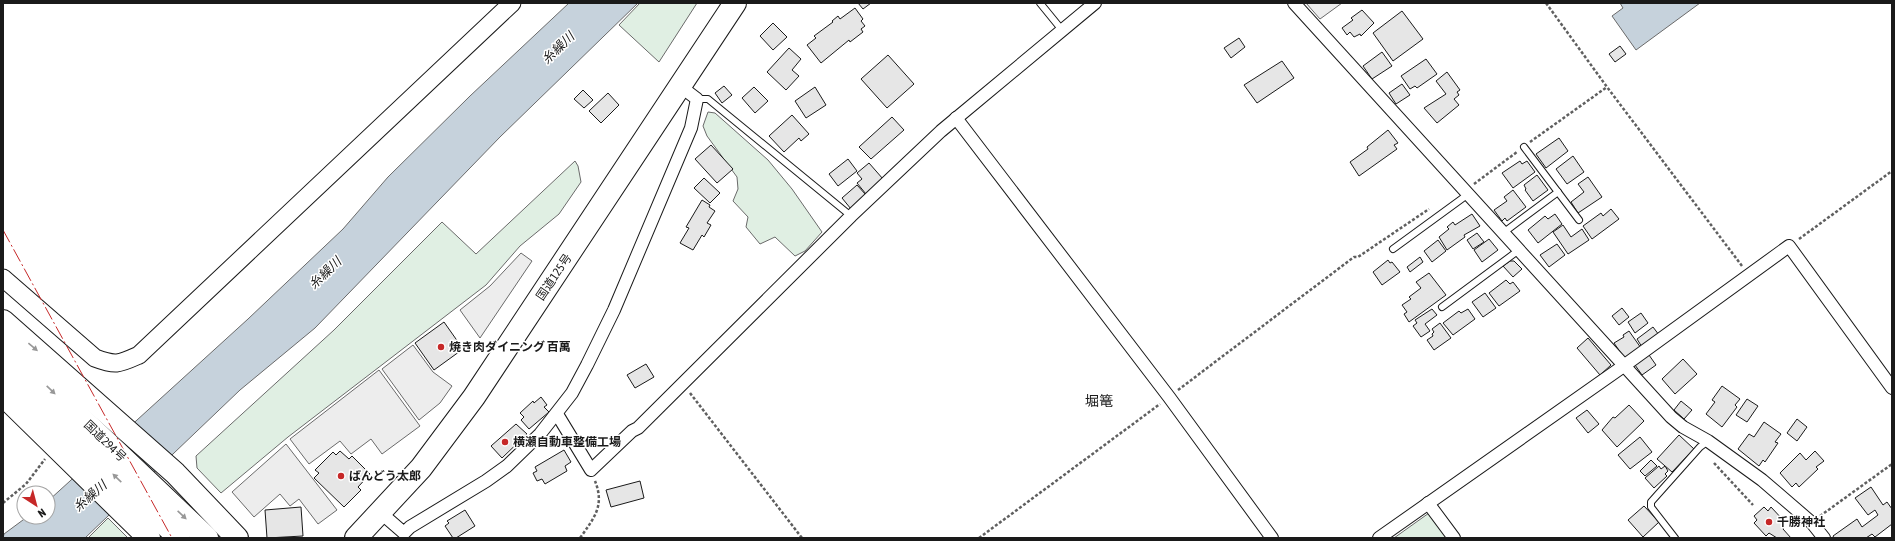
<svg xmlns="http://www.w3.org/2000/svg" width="1895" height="541" viewBox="0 0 1895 541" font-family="'Asap Condensed','Noto Sans JP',sans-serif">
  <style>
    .green { fill: #e0efe3; stroke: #6a6a6a }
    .parking { fill: #ededed; stroke: #6a6a6a }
    .water { fill: #c6d2dc; stroke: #6a6a6a }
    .building { fill: #e6e6e6; stroke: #1a1a1a }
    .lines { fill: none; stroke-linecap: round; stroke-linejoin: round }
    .lane-casing { stroke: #1a1a1a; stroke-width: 8 }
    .street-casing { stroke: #1a1a1a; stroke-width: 14 }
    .secondary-casing { stroke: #1a1a1a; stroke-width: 19 }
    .highway-casing { stroke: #1a1a1a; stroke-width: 24 }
    .path { stroke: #5f5f5f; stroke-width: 2.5; stroke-dasharray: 3 2; stroke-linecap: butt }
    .lane { stroke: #fff; stroke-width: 6 }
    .street { stroke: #fff; stroke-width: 12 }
    .secondary { stroke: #fff; stroke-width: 17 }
    .highway { stroke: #fff; stroke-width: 22 }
    .power { stroke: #c62828; stroke-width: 1; stroke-dasharray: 14 3 2 3; stroke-linecap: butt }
    .oneway { fill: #989898 }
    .poi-dot { fill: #c62828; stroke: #fff; stroke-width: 1.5 }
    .labels { text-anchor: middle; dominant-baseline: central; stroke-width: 3; stroke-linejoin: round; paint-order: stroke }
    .street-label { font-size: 12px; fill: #1a1a1a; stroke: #fff }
    .poi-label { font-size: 12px; font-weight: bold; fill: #1a1a1a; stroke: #fff; text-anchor: start }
    .water-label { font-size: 13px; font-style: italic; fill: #1a1a1a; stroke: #fff }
    .quarter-label { font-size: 14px; fill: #1a1a1a; stroke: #fff }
  </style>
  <rect width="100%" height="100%" fill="#fff"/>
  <g class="green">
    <polygon points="640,3 697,3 659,62 619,25"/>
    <polygon points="708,112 715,113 768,160 792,189 822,232 805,251 795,256 775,237 760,244 746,227 748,217 733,201 738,189 737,177 707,136 703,126"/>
    <polygon points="575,161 578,166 581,182 559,214 520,246 486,285 288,437 221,493 197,468 196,456 334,330 442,222 476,254"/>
    <polygon points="1429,513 1448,538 1394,538"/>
    <polygon points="108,518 128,538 88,538"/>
  </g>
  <g class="parking">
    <polygon points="1306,3 1342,3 1320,19"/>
    <polygon points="521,253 532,261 480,338 460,310 490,286"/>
    <polygon points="413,345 433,372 452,386 440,403 419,420 382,369"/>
    <polygon points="379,370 420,426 382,454 371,439 351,454 340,441 309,464 290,439"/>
    <polygon points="286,444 337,510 318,524 299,499 290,506 280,494 254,517 232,492"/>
  </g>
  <g class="water">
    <polygon points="569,3 638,3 500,137 315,328 240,390 85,538 3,538 4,534 27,517 48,517 48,501 248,319 343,229 388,177 470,96"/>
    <polygon points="1620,3 1700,3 1636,50 1612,16 1623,8"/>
  </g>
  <g class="building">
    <polygon points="858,3 871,3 863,9"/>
    <polygon points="855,8 863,19 861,21 865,26 861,29 863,32 850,42 849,40 821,63 807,45 816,38 814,36 833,22 832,21 838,16 840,19"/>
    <polygon points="1362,10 1374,23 1361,36 1360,34 1354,37 1350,32 1347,35 1342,28 1353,20 1351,18"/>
    <polygon points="1402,11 1423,39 1393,61 1373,33"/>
    <polygon points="773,23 787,37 773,50 760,36"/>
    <polygon points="1239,38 1245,47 1231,58 1224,48"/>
    <polygon points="1620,46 1626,54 1615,62 1609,54"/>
    <polygon points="789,48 801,59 792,70 799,76 786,90 767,72"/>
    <polygon points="1382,52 1392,66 1372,79 1363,66"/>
    <polygon points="888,55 914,84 887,108 861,79"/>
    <polygon points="1426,59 1437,74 1417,88 1415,86 1410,89 1401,76"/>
    <polygon points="1282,61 1294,78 1257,103 1244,85"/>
    <polygon points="1447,72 1460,90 1457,92 1459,95 1454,99 1459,105 1437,123 1424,108 1446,94 1436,81"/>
    <polygon points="1402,84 1410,95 1396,104 1389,93"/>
    <polygon points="724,86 732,95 722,103 715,93"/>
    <polygon points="754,87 768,101 755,113 742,98"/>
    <polygon points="815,87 826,105 806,118 795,101"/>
    <polygon points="583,90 593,100 584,108 574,99"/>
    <polygon points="608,93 619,105 601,123 589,111"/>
    <polygon points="792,115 809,134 801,141 799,138 784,152 769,136"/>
    <polygon points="892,117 904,130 871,159 859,147"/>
    <polygon points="1388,130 1398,143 1394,145 1397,149 1359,176 1350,162 1368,149 1367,147"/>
    <polygon points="1559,138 1568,151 1546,168 1536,154"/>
    <polygon points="711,145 733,169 717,183 695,159"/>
    <polygon points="1573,156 1584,172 1567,184 1556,169"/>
    <polygon points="848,159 857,171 838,186 829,174"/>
    <polygon points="1520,161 1522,164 1527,161 1535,172 1513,188 1502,173"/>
    <polygon points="869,163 883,179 866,194 857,183 862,179 857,173"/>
    <polygon points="1537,175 1548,190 1533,201 1525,190 1526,189 1524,185"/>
    <polygon points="1588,177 1602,197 1578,213 1571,202 1584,192 1578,184"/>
    <polygon points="704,178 720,193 710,203 694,188"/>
    <polygon points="857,185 866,195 851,209 842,198"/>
    <polygon points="1513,190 1526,207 1507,221 1505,218 1502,221 1494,210 1507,201 1504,197"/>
    <polygon points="702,200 710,205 709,207 715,211 707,223 711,225 704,237 702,235 693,250 680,243 689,228 686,227"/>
    <polygon points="1611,209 1619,219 1592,239 1583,226 1601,213 1603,216"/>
    <polygon points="1472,214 1480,226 1464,235 1465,237 1447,250 1439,237 1449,229 1447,227 1453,222 1455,225"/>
    <polygon points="1555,214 1562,224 1538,243 1528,230 1545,216 1548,219"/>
    <polygon points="1563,225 1571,237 1582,229 1589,240 1568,254 1553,232"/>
    <polygon points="1477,233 1484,242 1473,249 1467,240"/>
    <polygon points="1489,239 1498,250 1482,262 1474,250"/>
    <polygon points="1438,240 1446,251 1432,262 1424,251"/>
    <polygon points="1557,244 1565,255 1549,267 1540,255"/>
    <polygon points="1420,257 1423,262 1410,272 1407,267"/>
    <polygon points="1388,260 1390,263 1392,262 1400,272 1382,285 1373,272"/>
    <polygon points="1510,261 1514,261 1522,269 1513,277 1503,266"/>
    <polygon points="1429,273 1446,295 1409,322 1404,314 1407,312 1402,305 1411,299 1409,297 1421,288 1416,282"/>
    <polygon points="1506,280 1510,284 1513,282 1520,291 1499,306 1489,293"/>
    <polygon points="1485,293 1496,308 1483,317 1472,302"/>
    <polygon points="1622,308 1629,317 1619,325 1612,316"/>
    <polygon points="1432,309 1437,315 1425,324 1430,331 1421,337 1413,326 1417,323 1415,320"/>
    <polygon points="1468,309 1475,319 1453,335 1443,323 1459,311 1461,313"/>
    <polygon points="1641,313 1648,323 1635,333 1628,322"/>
    <polygon points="444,322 463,349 434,370 415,343"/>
    <polygon points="1440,323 1451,338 1434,350 1427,340 1433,336 1432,334 1434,332 1432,329"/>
    <polygon points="1653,327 1659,335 1642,347 1637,339"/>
    <polygon points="1629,331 1641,348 1625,359 1614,343 1624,337 1623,335"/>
    <polygon points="1588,338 1611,365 1600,375 1577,348"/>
    <polygon points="1649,355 1656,365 1642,375 1635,365"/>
    <polygon points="1683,359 1697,374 1675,394 1662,379"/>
    <polygon points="646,364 654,377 635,388 627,375"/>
    <polygon points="1722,386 1740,399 1735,405 1737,407 1722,427 1706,414 1715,402 1712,400"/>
    <polygon points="541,397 547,405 544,407 549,412 529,429 521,420 524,417 520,413 533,401 534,403"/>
    <polygon points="1747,399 1758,406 1747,422 1736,415"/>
    <polygon points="1681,401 1692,410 1684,419 1674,410"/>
    <polygon points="1629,405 1644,421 1617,447 1602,430 1613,417 1615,418"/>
    <polygon points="1587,410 1599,424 1588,433 1576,418"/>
    <polygon points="1797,419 1807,427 1797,441 1787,433"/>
    <polygon points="1764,422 1781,434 1775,442 1778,443 1765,462 1763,460 1759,466 1738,449 1749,434 1754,437"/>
    <polygon points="516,424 527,434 502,458 491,446"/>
    <polygon points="1679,435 1694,449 1672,472 1657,459"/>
    <polygon points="1640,437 1652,452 1630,469 1618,455"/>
    <polygon points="564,450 571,462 565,466 567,471 545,484 542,479 537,481 533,473 537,471 535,467"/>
    <polygon points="340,451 349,459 352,456 370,474 358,487 361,490 344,507 314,478 319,473 315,470 333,452 336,455"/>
    <polygon points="1815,451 1824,461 1816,467 1818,469 1799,487 1796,483 1792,487 1780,473 1800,453 1806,460"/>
    <polygon points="1651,460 1657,466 1645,476 1640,471"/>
    <polygon points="1659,466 1661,469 1665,466 1668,471 1665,474 1667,476 1654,488 1645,478"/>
    <polygon points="640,481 644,498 611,507 606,490"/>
    <polygon points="1871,487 1883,505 1887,502 1892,509 1892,524 1875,537 1872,534 1866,538 1834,538 1833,536 1857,519 1862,527 1878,515 1875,510 1868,515 1855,498"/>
    <polygon points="1644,506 1659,522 1643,537 1628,520"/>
    <polygon points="301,507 303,536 267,538 265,510"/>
    <polygon points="1764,507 1768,511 1771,507 1784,521 1781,524 1784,527 1783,529 1791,538 1777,538 1769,533 1766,536 1754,523 1757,520 1754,516"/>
    <polygon points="465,510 475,526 456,538 453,538 445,526 449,523 447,521"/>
  </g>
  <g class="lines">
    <g class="lane-casing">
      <g id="lane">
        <polyline points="1040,3 1062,30"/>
        <polyline points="697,99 708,99 851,216"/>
        <polyline points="1524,147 1579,220"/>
        <polyline points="1503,233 1558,192"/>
        <polyline points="1393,249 1467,195"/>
        <polyline points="1442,307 1519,250"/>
        <polyline points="1675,538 1651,507 1651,502 1700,447 1708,441"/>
      </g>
    </g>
    <g class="street-casing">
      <g id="street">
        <polyline points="1294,3 1671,417 1683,427 1708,441 1762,480 1812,523 1824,538"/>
        <polyline points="956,118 1169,397 1272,538"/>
        <polyline points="557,414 591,470 632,431 638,428 851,216 941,131 1095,3"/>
        <polyline points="1428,503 1454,538"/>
        <polyline points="381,513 404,533 410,527 486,481 507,466 540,434 572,393 587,365 614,310 691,128 697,99 680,86"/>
        <polyline points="1379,538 1625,365 1789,246 1892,388"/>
      </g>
    </g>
    <g class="secondary-casing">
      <path id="secondary" d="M 3,278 L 95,358 C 116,366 119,364 139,355 L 512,3"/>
    </g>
    <g class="highway-casing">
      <g id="highway">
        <polyline points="3,321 175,473 237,538"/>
        <polyline points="3,344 207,538"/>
        <polyline points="3,370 83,445 179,538"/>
        <polyline points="3,395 149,538"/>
        <polyline points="356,538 421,468 474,397 735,3"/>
      </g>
    </g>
    <g class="path">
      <polyline points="1546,3 1607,87 1742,266"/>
      <polyline points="1530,142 1607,87"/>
      <polyline points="1474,184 1517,152"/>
      <polyline points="1799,239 1892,171"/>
      <polyline points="1178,390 1354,257 1358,257 1429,209"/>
      <polyline points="690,393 802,538"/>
      <polyline points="1714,463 1753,505"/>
      <polyline points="3,503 26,484 45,459"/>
      <polyline points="1820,516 1892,464"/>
      <path d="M 580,538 C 594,518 605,506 595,481"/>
      <polyline points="979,538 1160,404"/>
    </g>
    <use href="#lane" class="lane"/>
    <use href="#street" class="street"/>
    <use href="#secondary" class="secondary"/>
    <use href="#highway" class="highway"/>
    <polyline class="power" points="3,230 172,538"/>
  </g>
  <defs><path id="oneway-solid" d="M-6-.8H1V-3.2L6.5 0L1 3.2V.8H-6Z"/></defs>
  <g class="oneway">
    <use href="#oneway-solid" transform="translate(33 347) rotate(40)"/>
    <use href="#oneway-solid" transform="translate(51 390) rotate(44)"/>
    <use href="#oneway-solid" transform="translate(117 478) rotate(-136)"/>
    <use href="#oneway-solid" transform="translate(182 515) rotate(43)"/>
  </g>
  <g class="poi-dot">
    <circle cx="441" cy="347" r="4"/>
    <circle cx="505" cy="442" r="4"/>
    <circle cx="341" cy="476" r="4"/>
    <circle cx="1769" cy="522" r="4"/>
  </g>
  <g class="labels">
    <g class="street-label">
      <text transform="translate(554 277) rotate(-56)">国道125号</text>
      <text transform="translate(105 441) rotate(44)">国道294号</text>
    </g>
    <g class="poi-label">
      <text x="449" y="347">焼き肉ダイニング 百萬</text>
      <text x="513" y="442">横瀬自動車整備工場</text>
      <text x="349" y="476">ばんどう太郎</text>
      <text x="1777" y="522">千勝神社</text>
    </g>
    <g class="water-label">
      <text transform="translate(558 48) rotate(-44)">糸繰川</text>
      <text transform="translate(325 273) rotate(-44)">糸繰川</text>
      <text transform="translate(90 496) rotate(-41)">糸繰川</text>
    </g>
    <g class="quarter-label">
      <text x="1099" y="401">堀篭</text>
    </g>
  </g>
  <rect width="1895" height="541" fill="none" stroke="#1a1a1a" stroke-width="8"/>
  <g transform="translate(36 505) rotate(144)"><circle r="19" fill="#ffffff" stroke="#a3a3a3"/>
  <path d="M0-3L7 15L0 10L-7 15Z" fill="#c62828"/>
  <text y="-6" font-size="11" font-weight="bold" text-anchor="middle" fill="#1a1a1a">N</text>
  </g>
</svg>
